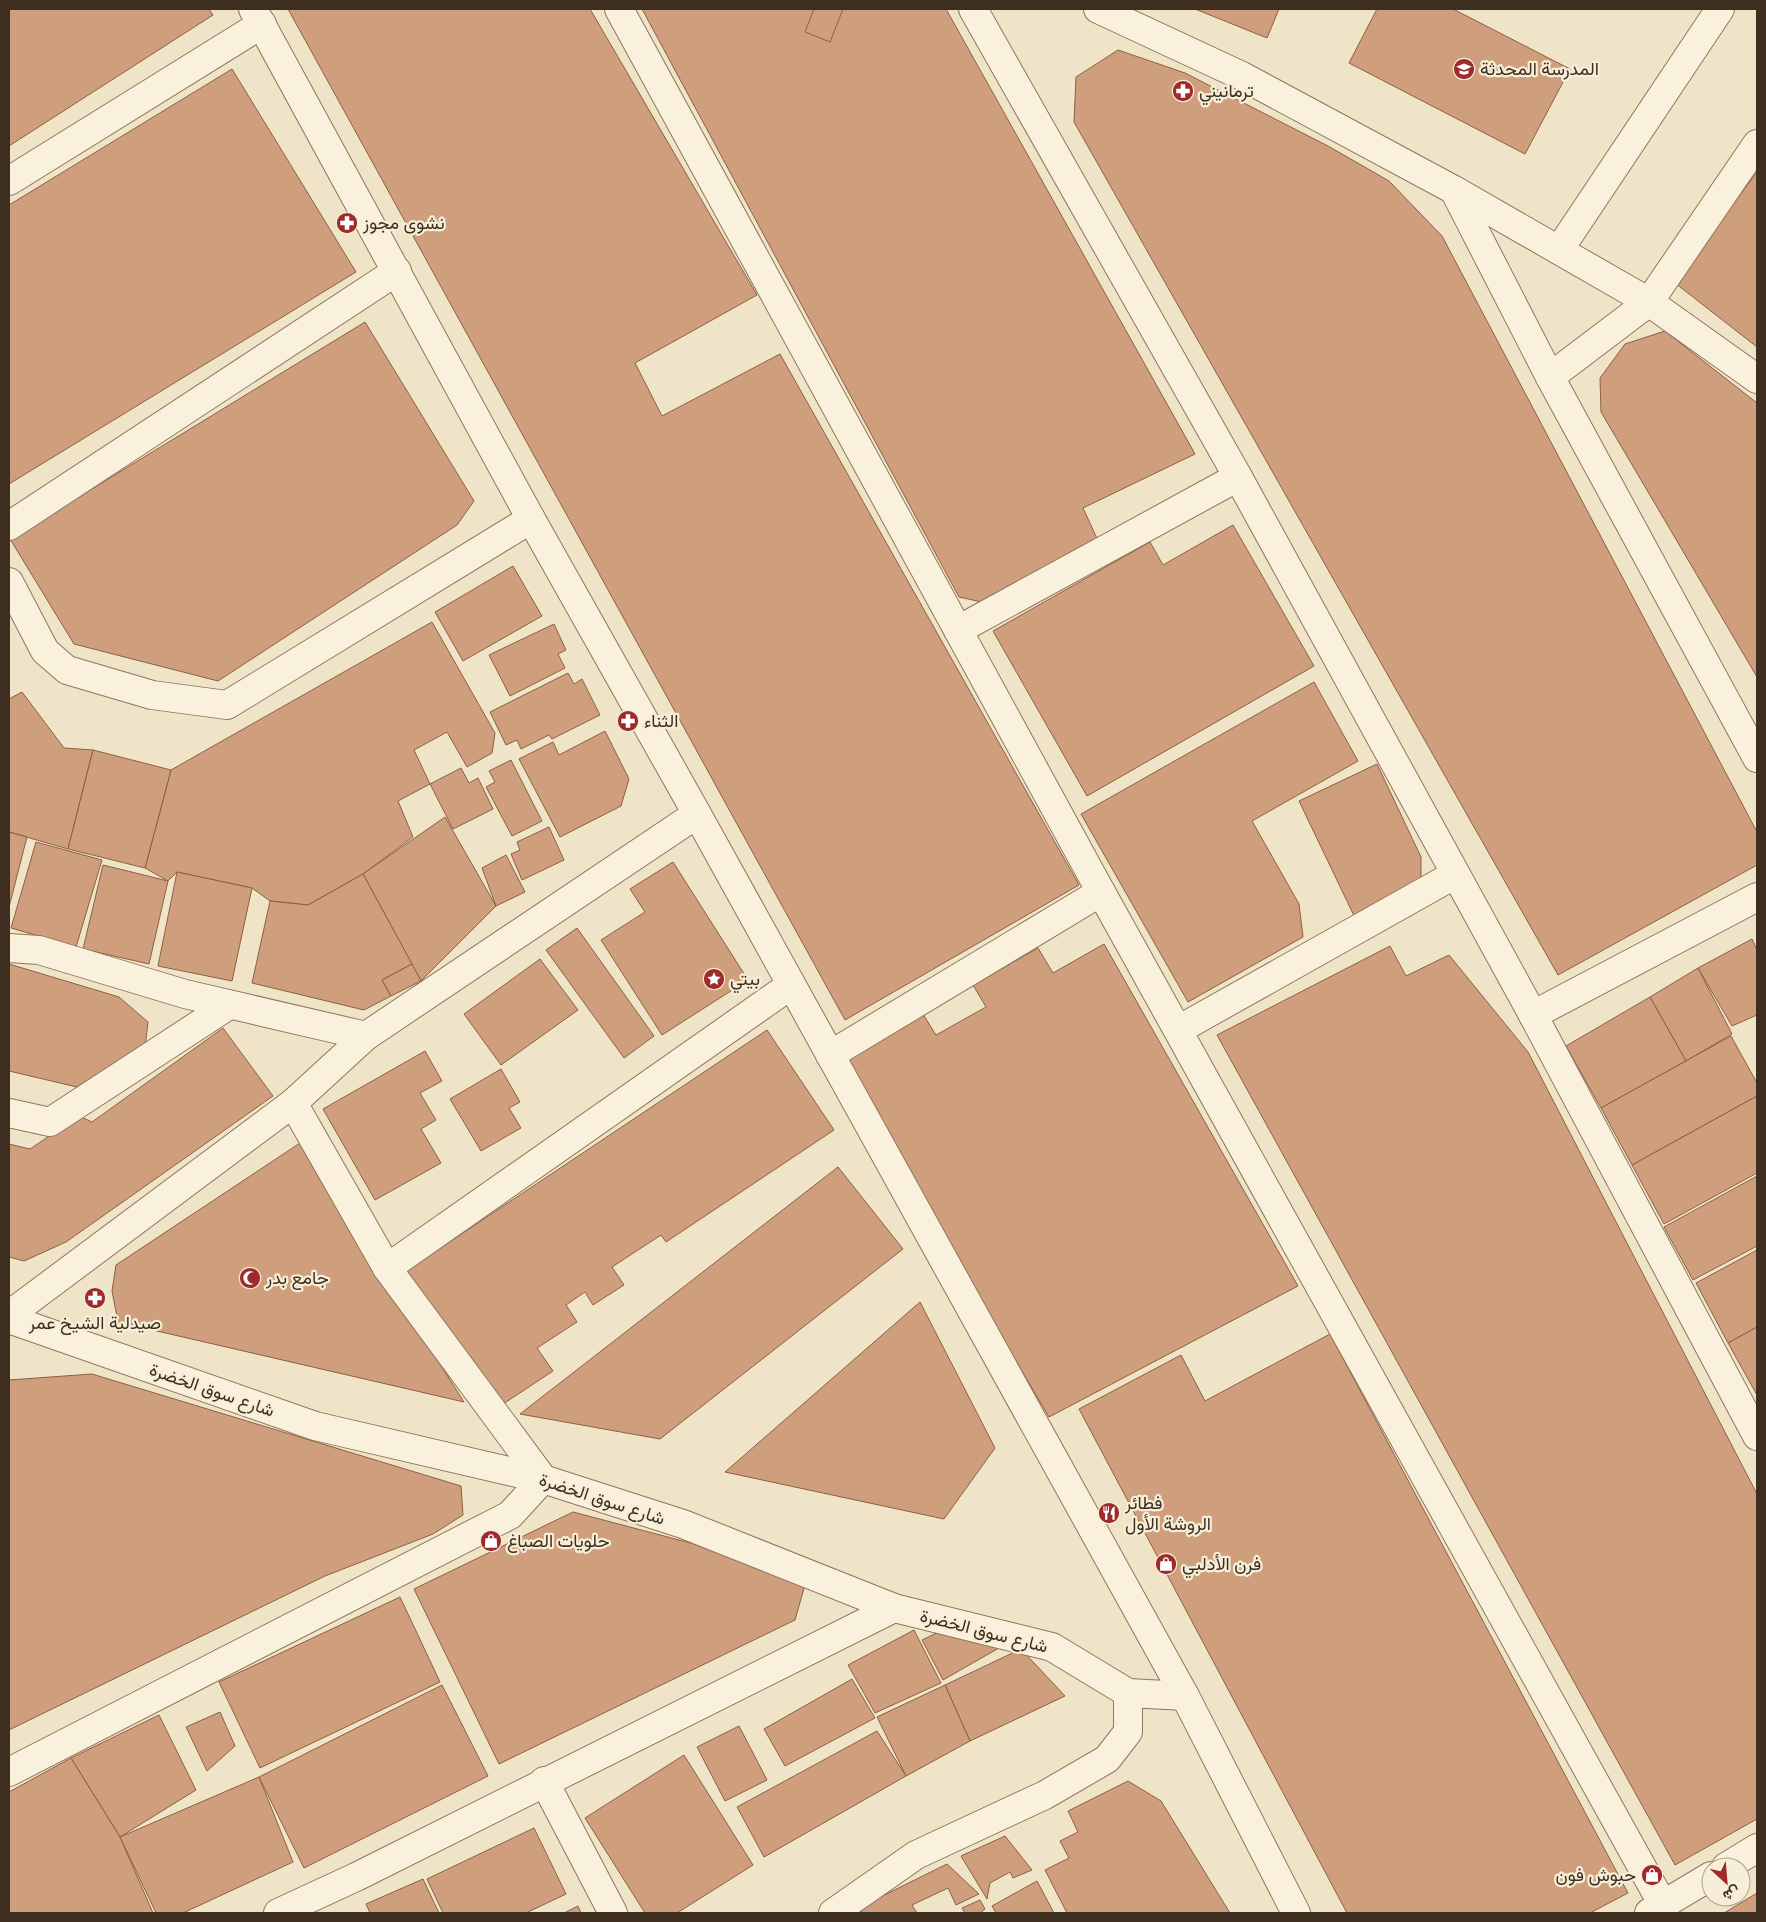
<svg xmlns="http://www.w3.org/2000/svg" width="1766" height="1922" viewBox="0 0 1766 1922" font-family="'Times New Roman',Vazirmatn,serif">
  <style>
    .building { fill: #cf9f7d; stroke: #8d5f41 }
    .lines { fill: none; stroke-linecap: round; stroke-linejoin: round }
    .minor-casing { stroke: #8d765c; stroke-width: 30 }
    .minor { stroke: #faf1dc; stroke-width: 28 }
    .labels { text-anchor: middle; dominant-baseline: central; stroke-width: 4.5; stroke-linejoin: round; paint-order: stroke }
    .poi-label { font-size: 18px; fill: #3d2e20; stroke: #f7eed8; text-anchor: start }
    .street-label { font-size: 18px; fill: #3d2e20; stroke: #f7eed8 }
  </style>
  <rect width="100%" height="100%" fill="#f0e4c8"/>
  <g class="building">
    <polygon points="9,9 209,9 213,15 9,146"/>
    <polygon points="288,9 590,9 757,295 635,363 662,416 780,354 1079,885 845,1020"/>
    <polygon points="642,9 946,9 1195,454 1083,508 1100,545 991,604 959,597"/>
    <polygon points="814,9 843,9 830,42 805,32"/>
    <polygon points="1195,9 1279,9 1267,38"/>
    <polygon points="1377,9 1453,9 1570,69 1525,154 1349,63"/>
    <polygon points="1118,50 1185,73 1328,146 1389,181 1442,236 1757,832 1757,865 1558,975 1074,122 1076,77"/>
    <polygon points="232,69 356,272 9,484 9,205"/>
    <polygon points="1757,172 1757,347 1675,283"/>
    <polygon points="365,322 474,501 457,525 218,681 74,644 10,539"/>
    <polygon points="1665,331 1757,403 1757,677 1601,412 1600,378 1625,344"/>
    <polygon points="1233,525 1314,666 1087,796 993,631 1150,542 1163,565"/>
    <polygon points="513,566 542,616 463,661 435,612"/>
    <polygon points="432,622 495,733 492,753 467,767 447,732 414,750 430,784 398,801 413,837 363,874 308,905 270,901 252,888 177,872 168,881 145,868 171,770"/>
    <polygon points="554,624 566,650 558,654 565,668 510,696 489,655"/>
    <polygon points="568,673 574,684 582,679 600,715 552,739 549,735 521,749 517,740 506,745 490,712"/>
    <polygon points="1314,682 1358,761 1252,821 1299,904 1303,937 1188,1002 1081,814"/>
    <polygon points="22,692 64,748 93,750 68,849 9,832 9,699"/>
    <polygon points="605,731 629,779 621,806 560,837 519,759 553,742 559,755"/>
    <polygon points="93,750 171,770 145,868 68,849"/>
    <polygon points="511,760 542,821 512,836 486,787 495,782 489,771"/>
    <polygon points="1377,764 1421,857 1421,891 1357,922 1299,801"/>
    <polygon points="461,768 469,783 478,778 493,809 453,829 430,784"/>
    <polygon points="445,817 496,906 421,981 363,874"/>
    <polygon points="549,827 564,860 522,880 511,854 520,850 517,842"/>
    <polygon points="9,832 27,837 9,907"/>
    <polygon points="36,842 102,860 76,947 11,928"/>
    <polygon points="506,855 525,892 496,906 482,868"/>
    <polygon points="673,862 748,980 662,1035 601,940 645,912 630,889"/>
    <polygon points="103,865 168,881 149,964 83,949"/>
    <polygon points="177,872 252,888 232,981 158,966"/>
    <polygon points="363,874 412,964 382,980 391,996 364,1010 252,983 270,901 308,905"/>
    <polygon points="577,928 654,1036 624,1058 546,950"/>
    <polygon points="1752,939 1757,950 1757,1015 1732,1026 1698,968"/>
    <polygon points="1104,944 1298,1286 1049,1417 839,1061 923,1014 936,1035 986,1007 973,985 1038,948 1053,973"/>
    <polygon points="1390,946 1406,976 1449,955 1528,1052 1757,1494 1757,1819 1675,1865 1217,1035"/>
    <polygon points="540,959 578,1010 501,1065 464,1014"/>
    <polygon points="9,964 119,997 148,1022 144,1056 77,1087 9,1071"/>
    <polygon points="412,964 421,981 391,996 382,980"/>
    <polygon points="1698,968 1732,1034 1686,1061 1650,997"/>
    <polygon points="1650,997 1686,1061 1601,1108 1566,1046"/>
    <polygon points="223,1028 273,1096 66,1242 24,1261 9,1257 9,1144 30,1149 79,1116 92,1122"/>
    <polygon points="767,1030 834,1130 666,1242 661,1235 612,1267 624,1285 593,1305 585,1292 566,1305 577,1322 537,1348 553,1371 497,1408 406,1271"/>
    <polygon points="1731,1036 1757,1083 1757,1096 1632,1165 1601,1108"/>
    <polygon points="425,1051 442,1081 420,1093 436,1120 421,1129 441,1163 375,1200 323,1109"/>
    <polygon points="501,1069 520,1102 509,1108 521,1128 481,1151 450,1099"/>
    <polygon points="1757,1096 1757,1173 1664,1224 1632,1165"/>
    <polygon points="300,1143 464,1402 118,1322 112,1291 116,1265"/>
    <polygon points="838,1167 903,1249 660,1439 520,1414"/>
    <polygon points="1757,1176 1757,1246 1693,1280 1664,1227"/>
    <polygon points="1757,1250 1757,1327 1728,1343 1696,1283"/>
    <polygon points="920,1302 995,1448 944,1519 725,1472"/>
    <polygon points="1757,1327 1757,1395 1728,1343"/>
    <polygon points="1330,1334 1628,1893 1590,1913 1347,1913 1079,1409 1181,1355 1205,1401"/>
    <polygon points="92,1374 461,1486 463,1515 433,1534 325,1576 9,1730 9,1380"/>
    <polygon points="573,1512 808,1574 795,1620 499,1764 414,1589"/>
    <polygon points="400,1597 440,1682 260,1768 219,1682"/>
    <polygon points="945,1629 999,1648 943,1680 922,1640"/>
    <polygon points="914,1630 941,1683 875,1713 848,1665"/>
    <polygon points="1021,1649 1065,1696 970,1741 945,1685"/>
    <polygon points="852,1679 875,1718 785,1766 764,1729"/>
    <polygon points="442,1685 488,1776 304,1868 259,1777"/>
    <polygon points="945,1685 970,1741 906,1776 877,1717"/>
    <polygon points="220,1712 235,1746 207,1771 186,1727"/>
    <polygon points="159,1715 196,1790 120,1837 71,1758"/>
    <polygon points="739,1726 767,1780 725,1801 697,1747"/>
    <polygon points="877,1731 906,1776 764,1857 737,1807"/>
    <polygon points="684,1755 753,1865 677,1913 645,1913 585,1818"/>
    <polygon points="71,1758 120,1837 153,1913 9,1913 9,1792"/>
    <polygon points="259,1777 293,1862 183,1913 156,1913 120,1837"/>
    <polygon points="1128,1781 1161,1801 1230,1913 1067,1913 1045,1870 1069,1858 1060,1841 1078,1832 1068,1811"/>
    <polygon points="534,1828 566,1894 526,1913 443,1913 427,1879"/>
    <polygon points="1005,1836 1032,1870 1013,1878 1010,1872 990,1883 987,1899 961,1856"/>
    <polygon points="947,1864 979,1894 956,1905 948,1888 912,1905 917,1913 863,1913 858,1908"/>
    <polygon points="423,1879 439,1913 370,1913 366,1904"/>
    <polygon points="1037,1881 1054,1913 996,1913 992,1906"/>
    <polygon points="1757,1893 1757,1913 1724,1913"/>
    <polygon points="980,1900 985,1909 980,1913 965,1913 962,1908"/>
    <polygon points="578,1906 581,1913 564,1913"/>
  </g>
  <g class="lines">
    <g class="minor-casing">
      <g id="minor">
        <polyline points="253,9 531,519 697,814 1185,1696 1296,1913"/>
        <polyline points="619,9 1101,892 1663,1905"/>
        <polyline points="973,9 1238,477 1533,1015 1757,1436"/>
        <polyline points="1098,9 1242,76 1454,190 1649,302 1757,379"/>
        <polyline points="9,181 262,24"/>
        <polyline points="1454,190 1550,377 1757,758"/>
        <polyline points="1559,250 1720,9"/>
        <polyline points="1550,377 1649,302 1757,144"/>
        <polyline points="9,526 397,271"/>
        <polyline points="9,582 45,651 67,670 152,695 227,705 531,519"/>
        <polyline points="958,630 1238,477"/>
        <polyline points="9,948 39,950 185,994 366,1036"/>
        <polyline points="1533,1015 1757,897"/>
        <polyline points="1178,1030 1454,875"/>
        <polyline points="830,1055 1101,892"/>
        <polyline points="9,1113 50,1122 229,1005"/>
        <polyline points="387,1268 791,985"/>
        <polyline points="9,1315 293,1103 366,1036 697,814"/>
        <polyline points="9,1319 315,1426 543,1479 683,1524 894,1608 1052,1647 1128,1693 1185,1696"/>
        <polyline points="9,1772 510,1515 543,1479 387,1268 293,1103"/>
        <polyline points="544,1781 613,1913"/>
        <polyline points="1726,1867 1757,1848"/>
        <polyline points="278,1913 356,1877 894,1608"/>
        <polyline points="833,1913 916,1855 1045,1795 1107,1759 1128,1732 1128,1693"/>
        <polyline points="1649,1913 1711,1876"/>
      </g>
    </g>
    <use href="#minor" class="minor"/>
  </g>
  <defs>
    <g id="school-disc" transform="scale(1.125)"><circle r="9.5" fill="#9e2a2b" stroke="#f7eed8"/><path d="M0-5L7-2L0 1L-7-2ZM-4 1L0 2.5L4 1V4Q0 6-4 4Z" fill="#fff"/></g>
    <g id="pharmacy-disc" transform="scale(1.125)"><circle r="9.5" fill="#9e2a2b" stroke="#f7eed8"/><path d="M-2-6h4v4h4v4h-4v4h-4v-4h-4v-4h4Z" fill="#fff"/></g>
    <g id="sight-disc" transform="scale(1.125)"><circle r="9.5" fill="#9e2a2b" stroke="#f7eed8"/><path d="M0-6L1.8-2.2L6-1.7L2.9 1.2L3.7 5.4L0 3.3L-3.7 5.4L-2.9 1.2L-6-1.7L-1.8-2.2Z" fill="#fff"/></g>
    <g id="mosque-disc" transform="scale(1.125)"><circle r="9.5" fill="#9e2a2b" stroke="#f7eed8"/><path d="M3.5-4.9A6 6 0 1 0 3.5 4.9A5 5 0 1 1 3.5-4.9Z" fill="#fff"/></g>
    <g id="restaurant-disc" transform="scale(1.125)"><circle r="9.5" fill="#9e2a2b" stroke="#f7eed8"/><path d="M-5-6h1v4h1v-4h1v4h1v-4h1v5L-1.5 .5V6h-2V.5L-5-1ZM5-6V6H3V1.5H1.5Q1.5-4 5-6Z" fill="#fff"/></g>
    <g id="shop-disc" transform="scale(1.125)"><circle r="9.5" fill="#9e2a2b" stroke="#f7eed8"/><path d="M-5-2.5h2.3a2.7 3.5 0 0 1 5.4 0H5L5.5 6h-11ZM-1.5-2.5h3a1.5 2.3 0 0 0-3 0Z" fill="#fff"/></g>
  </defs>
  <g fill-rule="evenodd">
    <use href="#school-disc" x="1464" y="69"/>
    <use href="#pharmacy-disc" x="1183" y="91"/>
    <use href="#pharmacy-disc" x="347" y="223"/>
    <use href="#pharmacy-disc" x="628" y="721"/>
    <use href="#sight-disc" x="714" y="979"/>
    <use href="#mosque-disc" x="250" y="1278"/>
    <use href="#pharmacy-disc" x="95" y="1298"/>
    <use href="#restaurant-disc" x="1109" y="1513"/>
    <use href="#shop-disc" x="491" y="1541"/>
    <use href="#shop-disc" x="1166" y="1564"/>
    <use href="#shop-disc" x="1652" y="1875"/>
  </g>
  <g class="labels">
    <g class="poi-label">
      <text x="1480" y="69">المدرسة المحدثة</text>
      <text x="1199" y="91">ترمانيني</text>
      <text x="363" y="223">نشوى مجوز</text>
      <text x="644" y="721">الثناء</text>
      <text x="730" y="979">بيتي</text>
      <text x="266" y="1278">جامع بدر</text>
      <text x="95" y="1323" text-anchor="middle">صيدلية الشيخ عمر</text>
      <text x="1125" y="1503">فطائر<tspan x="1125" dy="21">الروشة الأول</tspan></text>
      <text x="507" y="1541">حلويات الصباغ</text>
      <text x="1182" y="1564">فرن اﻷدلبي</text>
      <text x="1636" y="1875" text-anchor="end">حبوش فون</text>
    </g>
    <g class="street-label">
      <text transform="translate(212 1390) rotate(19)">شارع سوق الخضرة</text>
      <text transform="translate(602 1499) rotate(18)">شارع سوق الخضرة</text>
      <text transform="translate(984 1631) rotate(14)">شارع سوق الخضرة</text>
    </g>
  </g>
  <rect width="1766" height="1922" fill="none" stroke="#3d2e20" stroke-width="20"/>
  <g transform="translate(1726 1882) rotate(154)"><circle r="24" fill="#f7eed8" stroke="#ada18e"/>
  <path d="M0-4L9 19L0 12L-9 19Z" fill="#9e2a2b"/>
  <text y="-8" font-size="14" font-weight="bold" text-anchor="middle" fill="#3d2e20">ش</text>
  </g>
</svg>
